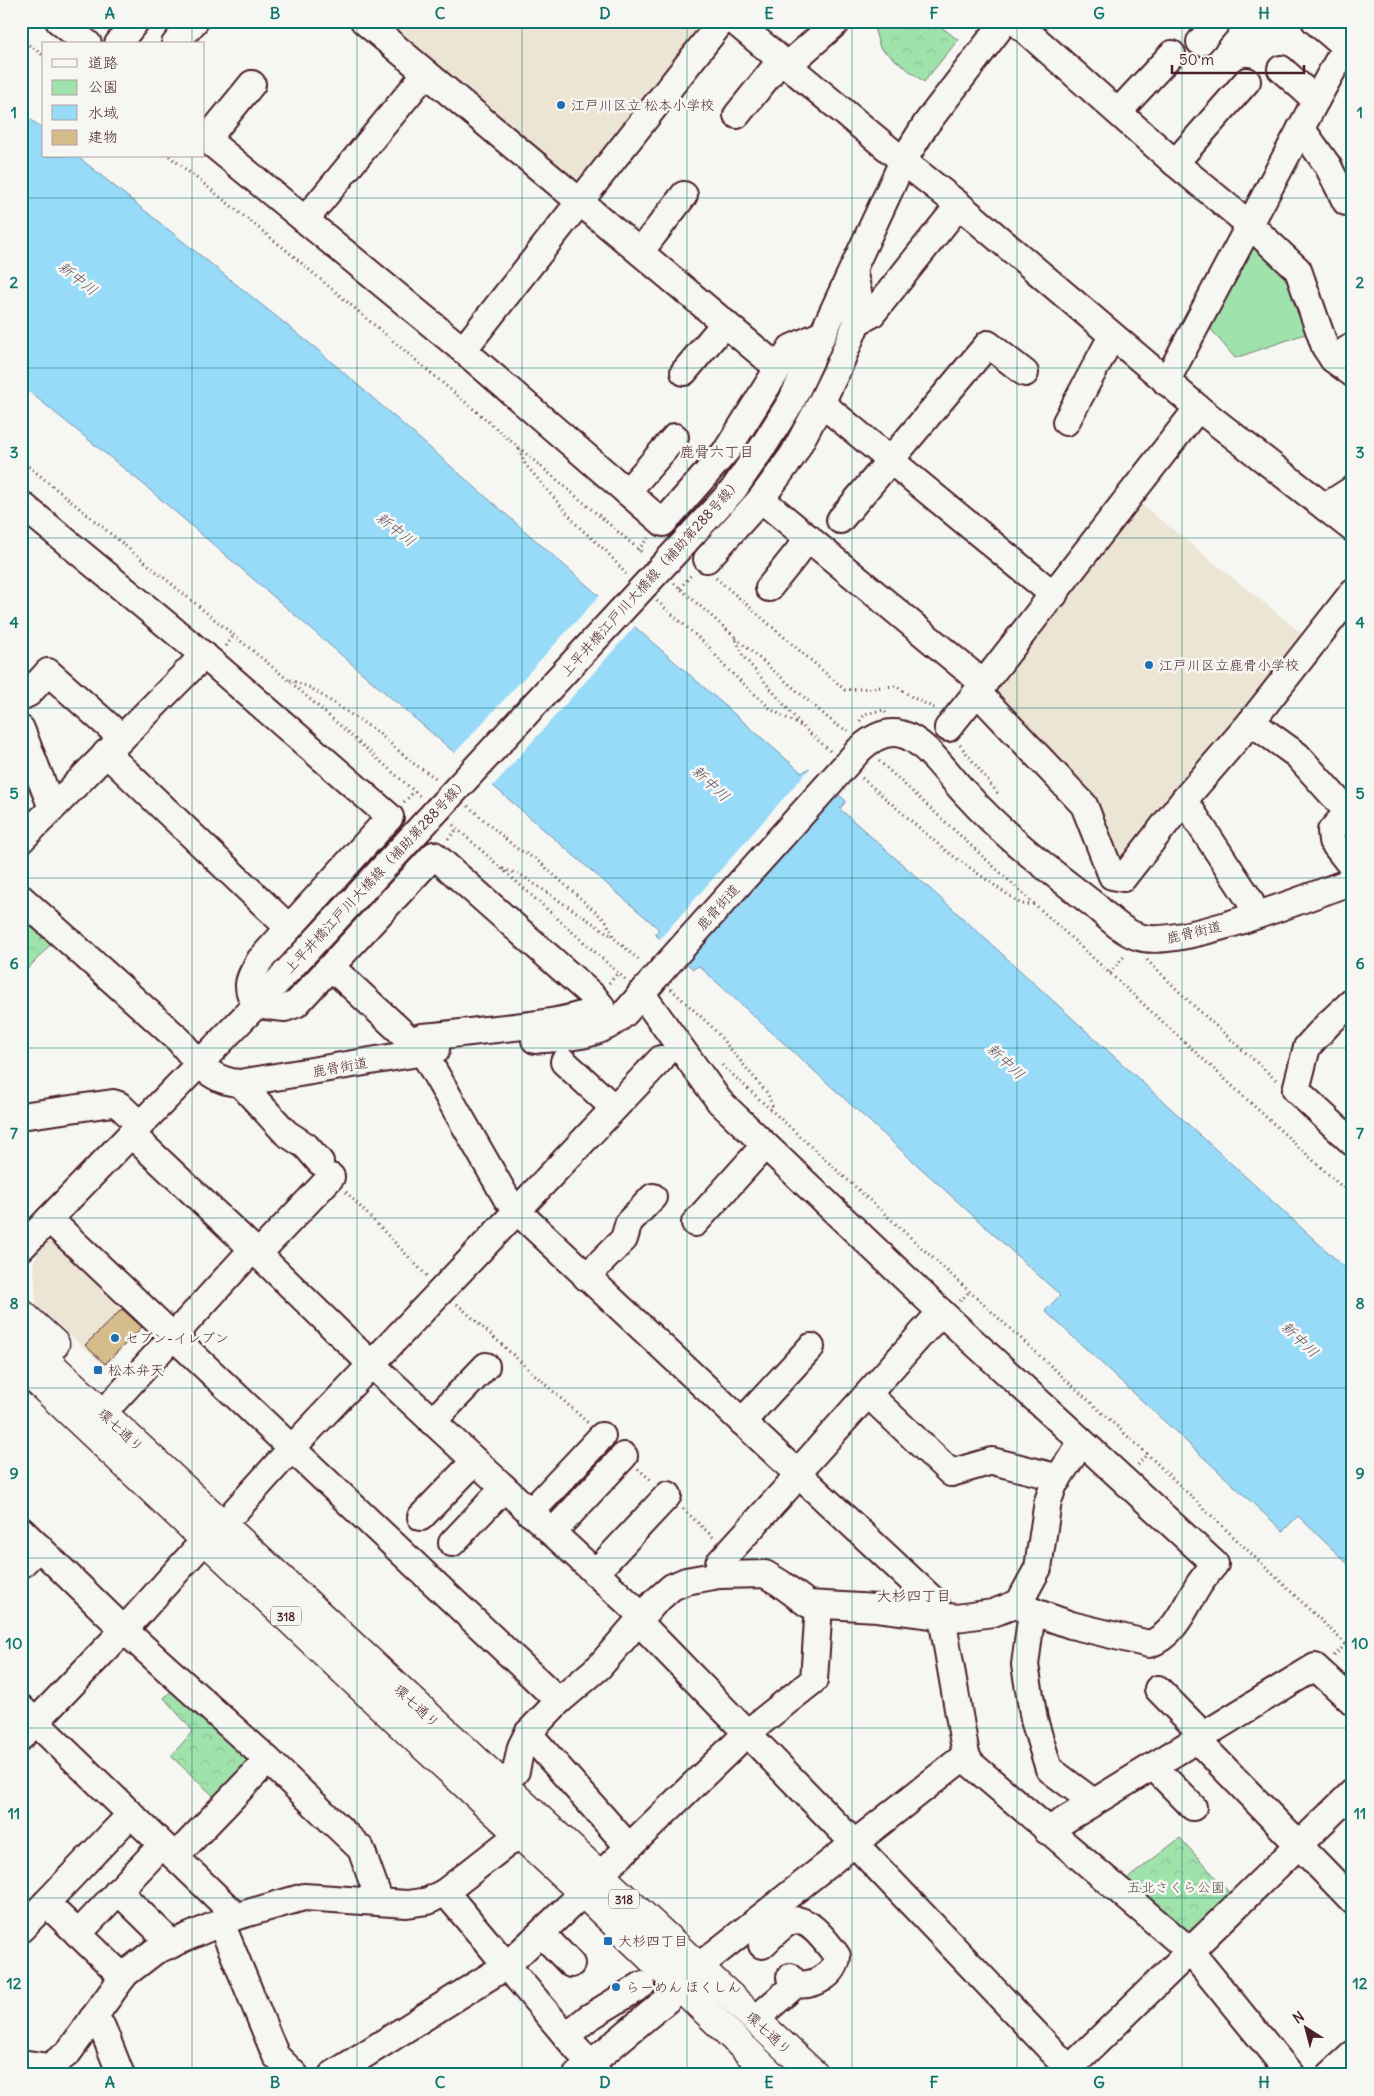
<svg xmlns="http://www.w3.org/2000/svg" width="1374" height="2096" viewBox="0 0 1374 2096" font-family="Delius,'Klee One',sans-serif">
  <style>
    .built { fill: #ece5d3 }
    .green { fill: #a0e2ac; stroke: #75806c }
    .forest { fill: url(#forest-crowns); stroke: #75806c }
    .water { fill: #97dbf9; stroke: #7890a7 }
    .pier { fill: #f6f6f2 }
    .building { fill: #d5bc8b; stroke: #4a1f2b }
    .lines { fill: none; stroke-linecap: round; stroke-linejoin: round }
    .minor-casing { stroke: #4a1f2b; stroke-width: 30 }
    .major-casing { stroke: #4a1f2b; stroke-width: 31 }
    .path { stroke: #4a1f2b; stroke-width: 3; stroke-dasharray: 1 4; stroke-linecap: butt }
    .minor { stroke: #f6f6f2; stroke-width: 26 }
    .major { stroke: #f6f6f2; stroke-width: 28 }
    .minor-bridge-casing { stroke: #4a1f2b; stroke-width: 30; stroke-linecap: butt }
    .minor-bridge { stroke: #f6f6f2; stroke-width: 26 }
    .grid { fill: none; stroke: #0f766e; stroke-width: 1; stroke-opacity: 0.55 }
    .poi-dot { fill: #1f6fb2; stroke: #f6f6f2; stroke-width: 2 }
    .labels { text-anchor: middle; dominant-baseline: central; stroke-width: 5; stroke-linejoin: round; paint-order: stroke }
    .shield { fill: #f6f6f2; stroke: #7e6067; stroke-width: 1 }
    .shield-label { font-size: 12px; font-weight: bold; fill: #4a1f2b }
    .poi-label { font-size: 14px; fill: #4a1f2b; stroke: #f6f6f2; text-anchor: start }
    .street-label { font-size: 14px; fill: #4a1f2b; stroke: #f6f6f2 }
    .park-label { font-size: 14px; fill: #60504b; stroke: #f6f6f2 }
    .water-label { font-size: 15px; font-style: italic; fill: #5d4e5e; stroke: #f6f6f2 }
    .neighbourhood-label { font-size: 15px; fill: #4a1f2b; stroke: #f6f6f2 }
    .neatline { fill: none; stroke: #0f766e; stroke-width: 2 }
    .grid-label { font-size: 16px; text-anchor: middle; font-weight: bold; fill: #0f766e }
  </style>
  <defs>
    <pattern id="forest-crowns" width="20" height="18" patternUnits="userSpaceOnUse" patternTransform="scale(1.25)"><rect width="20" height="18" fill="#a0e2ac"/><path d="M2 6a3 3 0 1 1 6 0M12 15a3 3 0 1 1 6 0" fill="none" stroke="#8bc194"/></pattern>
  </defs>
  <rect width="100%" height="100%" fill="#f6f6f2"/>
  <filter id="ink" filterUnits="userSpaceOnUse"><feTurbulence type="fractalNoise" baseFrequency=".02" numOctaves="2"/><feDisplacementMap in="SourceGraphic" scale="10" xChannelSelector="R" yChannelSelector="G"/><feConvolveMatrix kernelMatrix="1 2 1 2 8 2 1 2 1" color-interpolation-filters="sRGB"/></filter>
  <g filter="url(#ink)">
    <g class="built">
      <polygon points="375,21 706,21 582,187"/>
      <polygon points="1136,500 1310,640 1121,869 988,690"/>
      <polygon points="54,1231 144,1326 106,1367 36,1305 34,1262 38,1253"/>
    </g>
    <polygon class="green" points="1261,246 1292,273 1311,332 1235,358 1209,327 1253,247"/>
    <g class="forest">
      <polygon points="872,21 934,21 958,40 924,82 880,48"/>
      <polygon points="21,917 50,945 21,976"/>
      <polygon points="179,1683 263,1758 221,1803 171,1756 193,1731 164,1698"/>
      <polygon points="1180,1838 1237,1901 1190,1948 1118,1886"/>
    </g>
    <polygon class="water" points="21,112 44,130 44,156 77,156 319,351 802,773 809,768 846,801 840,809 955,911 1353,1275 1353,1569 1298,1516 1283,1531 1045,1311 1060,1295 699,966 693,969 655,934 659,929 143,484 21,385"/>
    <g class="pier">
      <polygon points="601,594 636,625 491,788 453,755"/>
      <polygon points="811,767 836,788 682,962 658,941"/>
    </g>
    <polygon class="building" points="122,1309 142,1327 105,1364 85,1345"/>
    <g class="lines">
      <g class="minor-casing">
        <g id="minor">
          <polyline points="59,21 88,44"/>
          <polyline points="364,21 777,367"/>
          <polyline points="734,21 903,161 959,205 1198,408 1353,529"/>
          <polyline points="1015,21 1175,163 1250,225 1298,270 1325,347 1333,359 1353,374"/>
          <polyline points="1315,21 1353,53"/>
          <polyline points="1200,42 1218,21"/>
          <polyline points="118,44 136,21"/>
          <polyline points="175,44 195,21"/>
          <polyline points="788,65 838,21"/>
          <polyline points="1281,69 1316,100"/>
          <polyline points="1118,112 1172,54"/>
          <polyline points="737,115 781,60"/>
          <polyline points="1301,128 1328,166 1346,202"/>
          <polyline points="204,137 463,350 663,523 727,450 791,348 823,334"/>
          <polyline points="207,139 252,84"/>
          <polyline points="1175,163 1247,81"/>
          <polyline points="305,220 426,73"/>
          <polyline points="640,252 684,195"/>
          <polyline points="857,322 872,314 959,205"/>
          <polyline points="463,350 722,21"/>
          <polyline points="1333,359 1353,346"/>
          <polyline points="684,372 725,323"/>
          <polyline points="1166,382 1316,100 1353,34"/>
          <polyline points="821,403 1054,595"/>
          <polyline points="1198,408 977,692 1084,805 1112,876 1123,878 1184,800 1251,722 1353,592"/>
          <polyline points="1066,422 1112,336"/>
          <polyline points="627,492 675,437"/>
          <polyline points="761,499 984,684"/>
          <path d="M 21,504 L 213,663 L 390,817 L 260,960 C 250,978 243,985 256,1005 L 285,1008 L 296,1004 L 434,855 L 594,997 L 601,1006 C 577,1023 509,1027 478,1031 C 459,1033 440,1036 421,1037 L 414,1043"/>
          <polyline points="1325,507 1353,489"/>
          <polyline points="840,520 988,344 1025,373"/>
          <polyline points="694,532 733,490 764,445 791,402 903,161 926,124 1005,21"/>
          <polyline points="707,559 761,499 793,455 821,403 839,366 857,322 859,297 853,270"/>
          <polyline points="769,588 809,538"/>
          <polyline points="21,697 29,693 48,672 121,737"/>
          <polyline points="1251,722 1297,755 1348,812 1331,831 1332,841 1353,868"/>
          <polyline points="948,728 977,692"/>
          <polyline points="21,729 52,808"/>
          <path d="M 860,749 C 871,739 885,730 901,734 C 926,740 949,777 967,795 C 1004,836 1049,870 1093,904 C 1106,915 1122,932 1139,937 C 1179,950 1309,896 1353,881"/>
          <polyline points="106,753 289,928"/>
          <polyline points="1184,800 1249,899 1256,915"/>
          <polyline points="21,840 204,655"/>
          <path d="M 21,898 L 179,1040 C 196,1061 211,1082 240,1083 L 436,1050"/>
          <polyline points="331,967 423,1052 507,1199 517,1211 797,1473 788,1487 719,1563 719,1575"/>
          <path d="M 641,993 L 720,1102 L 941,1312 L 1215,1564 C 1210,1570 1205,1576 1200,1583 C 1186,1604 1176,1635 1149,1644 L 1071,1625 L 1015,1605"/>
          <polyline points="1353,1001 1329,1023 1307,1047 1296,1090 1353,1143"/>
          <path d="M 535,1040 C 566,1037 599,1038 624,1014 C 634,1004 642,992 652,982"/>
          <polyline points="564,1062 614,1108"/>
          <polyline points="240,1083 286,1133 306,1146 320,1162"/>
          <polyline points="21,1116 113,1103 119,1105 140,1125"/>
          <polyline points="131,1134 253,1249 371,1364 643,1617"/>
          <polyline points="49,1219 559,1701"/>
          <polyline points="695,1223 765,1145"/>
          <polyline points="21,1248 256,1005 437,810"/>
          <polyline points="258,1254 331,1177"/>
          <polyline points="586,1277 624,1239 629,1222 653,1197"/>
          <polyline points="941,1312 797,1473 934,1601 942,1617 966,1755"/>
          <polyline points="868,1394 951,1473 992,1461 1052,1476 1058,1479"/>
          <polyline points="115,1400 253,1249"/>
          <polyline points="432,1422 486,1366"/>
          <polyline points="742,1422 811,1347"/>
          <polyline points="235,1511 292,1448 661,1059"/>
          <polyline points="530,1513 602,1436"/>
          <polyline points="421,1517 475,1461"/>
          <polyline points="21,1530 124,1630 268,1760 361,1849 380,1902"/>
          <polyline points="552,1533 624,1456"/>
          <polyline points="452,1543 504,1488"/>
          <polyline points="21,1565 39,1547"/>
          <polyline points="595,1573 668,1495"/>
          <polyline points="1032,1611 1025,1665 1034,1720 1049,1769 1093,1802"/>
          <polyline points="639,1622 854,1843 1075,2075"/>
          <polyline points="1158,1689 1203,1735"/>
          <polyline points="21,1708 228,1908 234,1917"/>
          <polyline points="528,1733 628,1846"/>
          <polyline points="21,1737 124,1630 194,1552"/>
          <polyline points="1196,1739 1353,1901"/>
          <polyline points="1153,1766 1193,1807"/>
          <polyline points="503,1785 516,1771 521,1747 528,1733 559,1701 599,1667 655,1602 672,1587 686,1581 719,1575 765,1574 780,1583 808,1604 877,1608 956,1618 993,1613 1019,1603 1038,1568 1048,1501 1054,1484 1082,1442"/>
          <polyline points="1047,1831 1315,1667 1353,1702"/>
          <polyline points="175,1857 268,1760"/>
          <polyline points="599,1876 747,1733 814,1680 819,1605"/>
          <polyline points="118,1891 167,1939 171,1945"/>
          <polyline points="445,1892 599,2075"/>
          <polyline points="46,1903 123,1977"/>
          <polyline points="221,1923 276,2056 295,2075"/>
          <polyline points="21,1929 131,1814"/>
          <polyline points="541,1933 571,1964"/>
          <polyline points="78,1934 162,1845"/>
          <path d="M 762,1945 C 770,1938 780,1926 789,1922 C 807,1913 828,1944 837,1956 C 836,1975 813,1987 796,1984"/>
          <polyline points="92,2019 102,2027 121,2075"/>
          <polyline points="757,2021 765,2011 796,1984 790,1977"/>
          <polyline points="566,2036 588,2018 642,1985"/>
          <polyline points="21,2063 49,2067 68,2053 125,1974 155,1951 234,1917 304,1897 407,1904 428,1901 445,1892 519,1834"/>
          <polyline points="332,2075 506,1966 583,1893"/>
          <polyline points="577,2075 668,1999 698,1967 966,1755 971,1764 1190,1951 1291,2075"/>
          <polyline points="1063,2075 1353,1792"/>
          <polyline points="1330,2075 1353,2054"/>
        </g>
      </g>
      <g class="major-casing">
        <g id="major">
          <polyline points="21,1313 55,1344"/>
          <polyline points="21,1337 815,2075"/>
          <polyline points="21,1366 419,1742 583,1893 772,2075"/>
        </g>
      </g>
      <g class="path">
        <polyline points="21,39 44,56"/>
        <polyline points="169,156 286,250 643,553"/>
        <polyline points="519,449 525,464 578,526 606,551 626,574"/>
        <polyline points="21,460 287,679 422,798"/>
        <polyline points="638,550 648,538"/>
        <polyline points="716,578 845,690 896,686 912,697 936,709"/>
        <polyline points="674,583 735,637 743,656 803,727 830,751"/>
        <polyline points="680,588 692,574"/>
        <polyline points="657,601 709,647 724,666 772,710 801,726"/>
        <polyline points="736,638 835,724 848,731"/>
        <polyline points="226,646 234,635"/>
        <polyline points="290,680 311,688 376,731 413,763 437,779"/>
        <polyline points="860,721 865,714 883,710 886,713"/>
        <polyline points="960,745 999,795"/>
        <polyline points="879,761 1353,1197"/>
        <polyline points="862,778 946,851 1021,904 1036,905"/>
        <polyline points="404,802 414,792"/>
        <polyline points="468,806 516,848 537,860 606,921 614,938 640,961"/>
        <polyline points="453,825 625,979"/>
        <polyline points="448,839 457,829"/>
        <polyline points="503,869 521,875 612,936"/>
        <polyline points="1147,960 1195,1007 1276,1080"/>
        <polyline points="1110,973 1126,954"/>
        <polyline points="609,983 618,973"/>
        <polyline points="671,989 712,1027 768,1094 773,1109"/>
        <polyline points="722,1065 1147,1454 1353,1651"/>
        <polyline points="346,1192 427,1276"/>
        <polyline points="960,1301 970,1291"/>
        <polyline points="457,1304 588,1423"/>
        <polyline points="1138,1465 1147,1454"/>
        <polyline points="638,1469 652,1481"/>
        <polyline points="683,1509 713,1537"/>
        <polyline points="1334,1656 1346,1644"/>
        <polyline points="21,1879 26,1884"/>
      </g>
      <use href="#minor" class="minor"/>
      <use href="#major" class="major"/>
      <g class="minor-bridge-casing">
        <g id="minor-bridge">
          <polyline points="437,810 694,532"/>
          <polyline points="652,981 860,749"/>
        </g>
      </g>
      <use href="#minor-bridge" class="minor-bridge"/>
    </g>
  </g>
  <path class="grid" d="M 192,21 L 192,44M 357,21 L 357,2075M 522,21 L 522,2075M 687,21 L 687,2075M 852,21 L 852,2075M 1017,21 L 1017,2075M 1182,21 L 1182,2075M 192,156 L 192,2075M 21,198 L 1353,198M 21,368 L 1353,368M 21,538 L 1353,538M 21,708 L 1353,708M 21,878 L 1353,878M 21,1048 L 1353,1048M 21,1218 L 1353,1218M 21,1388 L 1353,1388M 21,1558 L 1353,1558M 21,1728 L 1353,1728M 21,1898 L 1353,1898"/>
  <g class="poi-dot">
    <circle cx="561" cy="105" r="5"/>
    <circle cx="1149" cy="665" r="5"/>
    <circle cx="115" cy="1338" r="5"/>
    <rect x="93" y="1365" width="10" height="10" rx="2.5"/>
    <rect x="603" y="1936" width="10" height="10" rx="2.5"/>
    <circle cx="616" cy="1987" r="5"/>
  </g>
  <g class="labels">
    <g class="shield">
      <rect x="271" y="1606.5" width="30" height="19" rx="4"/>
      <rect x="609" y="1889.5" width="30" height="19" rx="4"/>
    </g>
    <g class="shield-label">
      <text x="286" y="1616">318</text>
      <text x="624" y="1899">318</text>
    </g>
    <g class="poi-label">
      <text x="571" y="105">江戸川区立 松本小学校</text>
      <text x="1159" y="665">江戸川区立鹿骨小学校</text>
      <text x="125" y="1338">セブン-イレブン</text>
      <text x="108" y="1370">松本弁天</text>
      <text x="618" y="1941">大杉四丁目</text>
      <text x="626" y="1987">らーめん ほくしん</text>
    </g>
    <g class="street-label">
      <text transform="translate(651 577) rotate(-48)">上平井橋江戸川大橋線（補助第288号線）</text>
      <text transform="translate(376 875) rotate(-47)">上平井橋江戸川大橋線（補助第288号線）</text>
      <text transform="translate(718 907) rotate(-48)">鹿骨街道</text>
      <text transform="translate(1194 932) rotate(-13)">鹿骨街道</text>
      <text transform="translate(340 1067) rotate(-10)">鹿骨街道</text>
      <text transform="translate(121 1430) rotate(43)">環七通り</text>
      <text transform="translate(417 1706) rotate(43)">環七通り</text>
      <text transform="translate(769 2033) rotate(43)">環七通り</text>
    </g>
    <g class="park-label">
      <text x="1176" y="1887">五北さくら公園</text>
    </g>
    <g class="water-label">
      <text transform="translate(78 278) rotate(38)">新中川</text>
      <text transform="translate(396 529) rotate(38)">新中川</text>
      <text transform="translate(711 783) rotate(43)">新中川</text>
      <text transform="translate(1006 1061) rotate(43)">新中川</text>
      <text transform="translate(1300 1339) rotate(43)">新中川</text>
    </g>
    <g class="neighbourhood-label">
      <text x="717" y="451">鹿骨六丁目</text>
      <text x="914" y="1595">大杉四丁目</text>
    </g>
  </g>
  <rect width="1374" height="2096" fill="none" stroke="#f6f6f2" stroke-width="55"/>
  <rect x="42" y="42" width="162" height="115" fill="#f6f6f2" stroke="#b1a0a2"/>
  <rect x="52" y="59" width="25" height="8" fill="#f6f6f2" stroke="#b1a0a2"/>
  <text x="88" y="68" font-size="15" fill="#4a1f2b">道路</text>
  <rect x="52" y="80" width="25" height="15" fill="#a0e2ac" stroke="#b1a0a2"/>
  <text x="88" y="92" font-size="15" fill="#4a1f2b">公園</text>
  <rect x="52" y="105" width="25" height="15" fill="#97dbf9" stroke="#b1a0a2"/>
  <text x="88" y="118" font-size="15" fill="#4a1f2b">水域</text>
  <rect x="52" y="130" width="25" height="15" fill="#d5bc8b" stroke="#b1a0a2"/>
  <text x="88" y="142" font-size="15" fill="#4a1f2b">建物</text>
  <g transform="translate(1306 2028) rotate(324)" stroke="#f6f6f2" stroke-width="4" paint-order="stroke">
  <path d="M0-4L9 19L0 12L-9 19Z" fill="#4a1f2b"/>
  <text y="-8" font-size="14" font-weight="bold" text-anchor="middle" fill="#4a1f2b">N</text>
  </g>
  <path d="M1172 65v8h132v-8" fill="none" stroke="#4a1f2b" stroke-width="2.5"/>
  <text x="1179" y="65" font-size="15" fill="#4a1f2b" stroke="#f6f6f2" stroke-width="4" paint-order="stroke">50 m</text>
  <rect x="28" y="28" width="1318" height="2040" class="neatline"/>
  <g class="grid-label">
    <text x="110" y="19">A</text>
    <text x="275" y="19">B</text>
    <text x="440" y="19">C</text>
    <text x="605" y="19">D</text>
    <text x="769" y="19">E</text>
    <text x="934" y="19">F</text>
    <text x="1099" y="19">G</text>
    <text x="1264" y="19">H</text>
    <text x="14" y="118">1</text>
    <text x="1360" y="118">1</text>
    <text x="14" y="288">2</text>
    <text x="1360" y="288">2</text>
    <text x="14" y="458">3</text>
    <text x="1360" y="458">3</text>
    <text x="14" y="628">4</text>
    <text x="1360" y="628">4</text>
    <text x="14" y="799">5</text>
    <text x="1360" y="799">5</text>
    <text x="14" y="969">6</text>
    <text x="1360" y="969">6</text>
    <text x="14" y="1139">7</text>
    <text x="1360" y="1139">7</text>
    <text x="14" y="1309">8</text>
    <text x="1360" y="1309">8</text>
    <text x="14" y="1479">9</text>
    <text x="1360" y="1479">9</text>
    <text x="14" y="1649">10</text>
    <text x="1360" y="1649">10</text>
    <text x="14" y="1819">11</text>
    <text x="1360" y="1819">11</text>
    <text x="14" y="1989">12</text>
    <text x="1360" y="1989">12</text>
    <text x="110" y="2088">A</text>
    <text x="275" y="2088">B</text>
    <text x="440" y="2088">C</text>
    <text x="605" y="2088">D</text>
    <text x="769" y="2088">E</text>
    <text x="934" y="2088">F</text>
    <text x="1099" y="2088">G</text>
    <text x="1264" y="2088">H</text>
  </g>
</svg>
